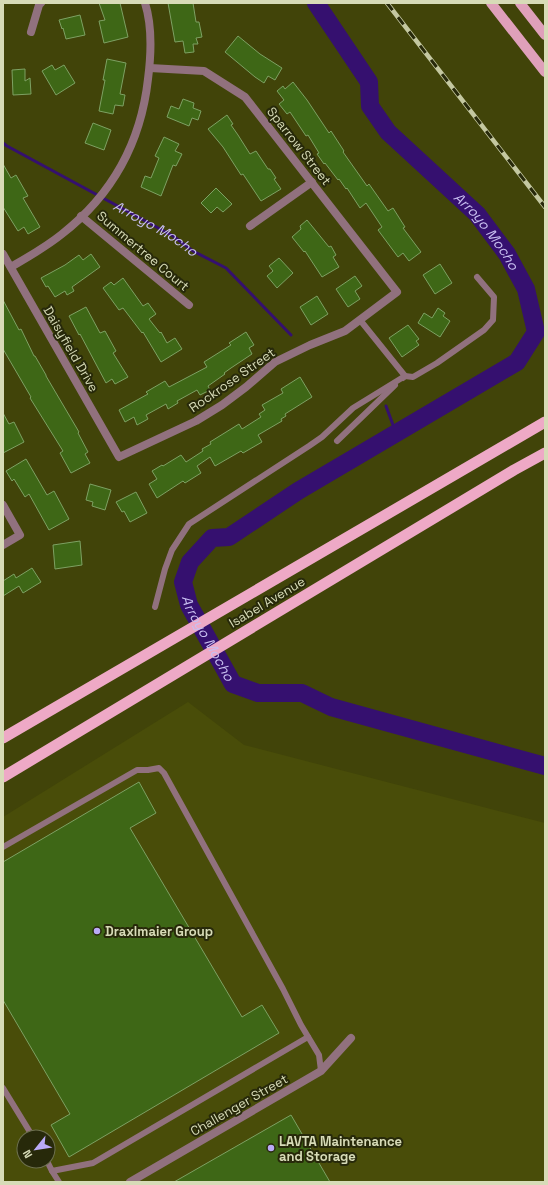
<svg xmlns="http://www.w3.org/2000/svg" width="548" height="1185" viewBox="0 0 548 1185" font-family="'Space Grotesk',sans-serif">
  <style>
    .built { fill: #494d09; fill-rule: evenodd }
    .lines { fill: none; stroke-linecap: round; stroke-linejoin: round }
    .stream { stroke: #35106f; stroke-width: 3 }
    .river { stroke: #35106f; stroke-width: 18 }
    .building { fill: #3e6716; stroke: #7da163 }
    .service { stroke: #91717e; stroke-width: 6 }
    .minor { stroke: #91717e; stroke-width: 8 }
    .primary { stroke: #dfa0ba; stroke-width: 10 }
    .trunk { stroke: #eea9c6; stroke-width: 11 }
    .rail-casing { stroke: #c4c8a1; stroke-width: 4.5 }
    .rail { stroke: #27290a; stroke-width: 3; stroke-dasharray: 9; stroke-linecap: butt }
    .poi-dot { fill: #baaaf7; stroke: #27290a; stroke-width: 1.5 }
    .labels { text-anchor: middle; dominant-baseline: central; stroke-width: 4; stroke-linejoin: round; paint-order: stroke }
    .street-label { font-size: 13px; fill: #d7dbb7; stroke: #27290a }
    .poi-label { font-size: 13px; font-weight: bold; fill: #d7dbb7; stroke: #27290a; text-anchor: start }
    .water-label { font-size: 14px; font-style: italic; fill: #c8bff1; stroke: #27290a }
  </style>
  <rect width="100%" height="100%" fill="#414409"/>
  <path class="built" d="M 188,702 L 244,745 L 545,823 L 545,1182 L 3,1182 L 3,817 ZM 24,1137 L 48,1137 L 48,1161 L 24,1161 Z"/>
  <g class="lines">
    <g class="stream">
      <path id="s1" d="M 3,143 L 7,146 L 173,236 L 193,251 L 226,268 L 291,335"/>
      <polyline points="386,406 396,433"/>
    </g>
    <path class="river" id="s2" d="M 316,3 L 369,82 L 370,106 L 388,132 L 477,214 L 507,254 L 526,289 L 536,332 L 517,362 L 298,491 L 229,537 L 212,538 L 190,562 L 183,582 L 189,605 L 233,684 L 258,693 L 302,693 L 331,707 L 545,766"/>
  </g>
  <g class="building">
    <polygon points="99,3 120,3 128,37 104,43 99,21 105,20"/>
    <polygon points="168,3 193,3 196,22 199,22 202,37 196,38 198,44 193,44 194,52 185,53 183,41 175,42"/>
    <polygon points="80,15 85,35 66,39 63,28 62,29 59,20"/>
    <polygon points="238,36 260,54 282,68 275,80 268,76 264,83 255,77 225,52"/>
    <polygon points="107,59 126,63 120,94 125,95 123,106 115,105 113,114 99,111 105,80 103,80"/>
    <polygon points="52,65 55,70 64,65 75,83 56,95 42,71"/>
    <polygon points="25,69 25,81 30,78 31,94 13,95 12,70"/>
    <polygon points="293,82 307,100 329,133 331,131 344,151 343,152 367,186 369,184 388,211 393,208 405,227 403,228 421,252 409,261 403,253 398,257 378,230 382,227 366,203 360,208 347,188 346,189 339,179 338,180 325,163 324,164 317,154 319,153 308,135 306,136 290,112 287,114 279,104 284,100 277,91 283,86 285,89"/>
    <polygon points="183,99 194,103 193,108 201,111 198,120 192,118 189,126 167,117 171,106 179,109"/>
    <polygon points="227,115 233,124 231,125 238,135 250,154 256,151 268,169 270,169 276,178 274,179 281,189 261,201 243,174 241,175 223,147 208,129"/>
    <polygon points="93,123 111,130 104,150 85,143"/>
    <polygon points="164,137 179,144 175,151 182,154 176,166 173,165 161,196 141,187 145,176 151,178 159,158 155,156"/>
    <polygon points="3,164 11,178 16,175 28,196 23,198 40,227 28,234 24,227 18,231 3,207"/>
    <polygon points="216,188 232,204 223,212 217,207 211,213 201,203"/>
    <polygon points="307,220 329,247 331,246 336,255 333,257 339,267 322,277 305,251 304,252 292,237 301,229 300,226"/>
    <polygon points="91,254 100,267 72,287 74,291 67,295 65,291 55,297 48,286 46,287 41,278 65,265 79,255 83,260"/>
    <polygon points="279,258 293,273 277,288 267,276 273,271 269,266"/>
    <polygon points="440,264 452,283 435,294 423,275"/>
    <polygon points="355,276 362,286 355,291 360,299 348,307 336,289"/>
    <polygon points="123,278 143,306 148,303 156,314 149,319 160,333 161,332 167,343 175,338 182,349 161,362 143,332 142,333 123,308 119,310 103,288 111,282 114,285"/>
    <polygon points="317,296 328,314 311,325 300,307"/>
    <polygon points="3,300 19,330 21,329 34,356 35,356 46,375 46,376 79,432 78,433 88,452 85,454 90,463 71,473 60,453 63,451 30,398 31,397 3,349"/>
    <polygon points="86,307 100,333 105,331 116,351 113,353 128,377 115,384 112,379 106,383 80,334 79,335 69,316"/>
    <polygon points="438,308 445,313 443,316 450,321 440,337 418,323 424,313 432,318"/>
    <polygon points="408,325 419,339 416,341 419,345 402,357 389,338"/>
    <polygon points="246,332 254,345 249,348 252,354 231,368 224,373 225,374 208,386 210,390 200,395 197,390 177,401 178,403 168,409 166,404 146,415 148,419 137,425 134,417 125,422 119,410 148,394 146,392 165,381 169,387 207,367 204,362 231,345 229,343"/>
    <polygon points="300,377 312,397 285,414 286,416 281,419 282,421 258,435 262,442 243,453 241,451 215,466 210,457 197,466 201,473 185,483 183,481 157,498 149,484 157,479 152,471 162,465 163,466 181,455 186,462 203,451 202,449 211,444 210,442 239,424 242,429 261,417 259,414 265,410 262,405 283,393 281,389"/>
    <polygon points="3,413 9,424 14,422 24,442 3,453"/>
    <polygon points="26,459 47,495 54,491 69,519 49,530 29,494 25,497 14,479 12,481 6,471"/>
    <polygon points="90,484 111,490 105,510 92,506 93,502 86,500"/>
    <polygon points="136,492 147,513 130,522 124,511 122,512 116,502"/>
    <polygon points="80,541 82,565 55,569 53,545"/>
    <polygon points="32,568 41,582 23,593 19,586 3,596 3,581 14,574 16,578"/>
    <polygon points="139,782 156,813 130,828 242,1017 262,1005 279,1033 69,1157 51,1125 70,1114 3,1000 3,862"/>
    <polygon points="291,1115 330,1182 174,1182"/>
  </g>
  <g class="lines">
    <g class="service">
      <polyline points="360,320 405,376 403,378"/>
      <polyline points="337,441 395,385"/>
      <polyline points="155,607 165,569 172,550 189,524 309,446 322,437 353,408 405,376 413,377 437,363 484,330 493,320 494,297 477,277"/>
      <polyline points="3,847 137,770 148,770 159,768 164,773 283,989 301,1025 319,1055 321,1071"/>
      <polyline points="3,1088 33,1137"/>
      <polyline points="47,1161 52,1171 93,1163 308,1037"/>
      <polyline points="52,1171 59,1182"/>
    </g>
    <g class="minor">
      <polyline points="31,32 39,5 41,3"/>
      <polyline points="81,216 189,305"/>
      <polyline points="250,226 312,182"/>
      <polyline points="3,254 119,457 196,421 222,405 246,387 275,362 310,345 345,331 397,292 245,97 204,71 150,68"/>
      <path d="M 11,267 C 28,257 46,247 62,234 C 113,194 141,142 148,79 C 151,56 152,25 145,3"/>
      <polyline points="3,505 20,535 3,545"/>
      <polyline points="130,1182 321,1071 351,1038"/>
    </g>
    <g class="primary">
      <polyline points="491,3 545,72"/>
      <polyline points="520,3 545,35"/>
    </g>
    <g class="trunk">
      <polyline points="3,738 545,422"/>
      <polyline points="3,777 514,470 545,453"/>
    </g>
    <g class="rail-casing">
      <polyline id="rail" points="387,3 545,207"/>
    </g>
    <use href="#rail" class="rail"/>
  </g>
  <g class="poi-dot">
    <circle cx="97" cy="931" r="4"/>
    <circle cx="271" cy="1148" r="4"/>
  </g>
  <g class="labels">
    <g class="street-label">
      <text transform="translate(299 146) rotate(52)">Sparrow Street</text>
      <text transform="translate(143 251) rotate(40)">Summertree Court</text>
      <text transform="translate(71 349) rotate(60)">Daisyfield Drive</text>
      <text transform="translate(232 380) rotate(-35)">Rockrose Street</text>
      <text transform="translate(267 602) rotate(-31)">Isabel Avenue</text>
      <text transform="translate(239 1105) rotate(-30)">Challenger Street</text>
    </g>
    <g class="poi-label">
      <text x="105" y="931">Draxlmaier Group</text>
      <text x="279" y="1141">LAVTA Maintenance<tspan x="279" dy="15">and Storage</tspan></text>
    </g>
    <g class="water-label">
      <text stroke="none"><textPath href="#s1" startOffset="175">Arroyo Mocho</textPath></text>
      <text stroke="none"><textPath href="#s2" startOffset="291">Arroyo Mocho</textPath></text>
      <text stroke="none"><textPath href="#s2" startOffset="911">Arroyo Mocho</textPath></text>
    </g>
  </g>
  <rect width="548" height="1185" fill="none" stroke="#d7dbb7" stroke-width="8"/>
  <g transform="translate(36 1149) rotate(240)"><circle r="19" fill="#27290a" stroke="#6d704f"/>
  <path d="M0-3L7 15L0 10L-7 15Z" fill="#baaaf7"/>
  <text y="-6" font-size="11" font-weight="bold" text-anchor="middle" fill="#d7dbb7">N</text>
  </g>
</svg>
